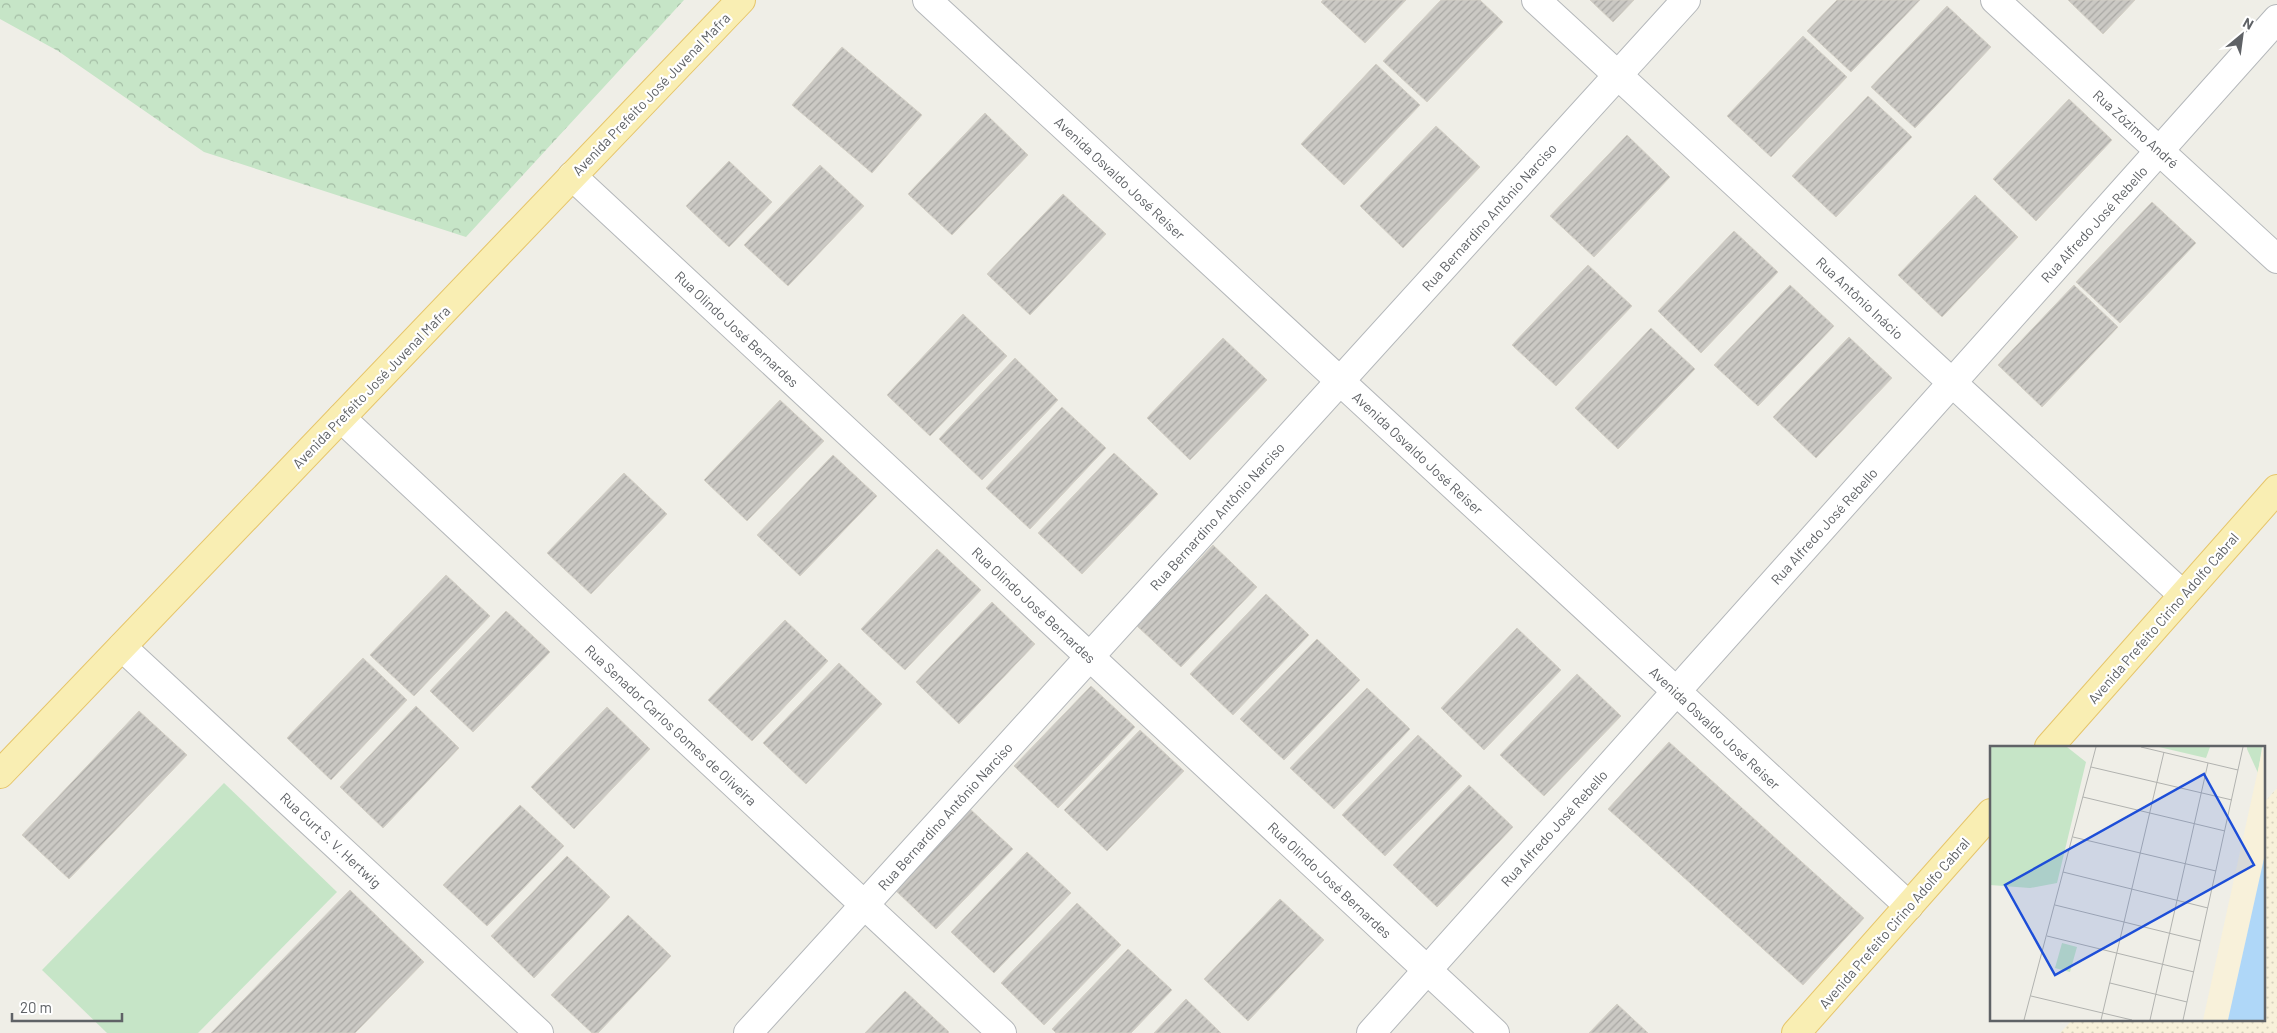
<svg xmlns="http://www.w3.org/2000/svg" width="2277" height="1033" viewBox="0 0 2277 1033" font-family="Barlow,sans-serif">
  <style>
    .forest { fill: url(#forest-crowns) }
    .sand { fill: url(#sand-dots) }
    .park { fill: #c6e5c7 }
    .building { fill: url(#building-hatch); stroke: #d4d0c6 }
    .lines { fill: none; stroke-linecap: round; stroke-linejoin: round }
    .minor-casing { stroke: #b4b7ba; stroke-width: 30 }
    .major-casing { stroke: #e6c56a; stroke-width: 30 }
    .minor { stroke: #fff; stroke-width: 28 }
    .major { stroke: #f9eeb3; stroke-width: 28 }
    .labels { text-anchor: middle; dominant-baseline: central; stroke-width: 4.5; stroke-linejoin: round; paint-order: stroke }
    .street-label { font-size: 14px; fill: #5f6266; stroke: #fff }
    .inset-road { fill: none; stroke: #b1b2af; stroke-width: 1 }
    .view { fill: #1d4ed8; fill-opacity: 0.15; stroke: #1d4ed8; stroke-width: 2.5 }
    .inset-edge { fill: none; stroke: #5f6266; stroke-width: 2.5 }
  </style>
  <defs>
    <pattern id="forest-crowns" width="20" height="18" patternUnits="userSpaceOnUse" patternTransform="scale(1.25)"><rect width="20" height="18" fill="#c6e5c7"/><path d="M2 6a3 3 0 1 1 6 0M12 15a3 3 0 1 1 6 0" fill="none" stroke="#a4bda5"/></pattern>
    <pattern id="sand-dots" width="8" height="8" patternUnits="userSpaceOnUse" patternTransform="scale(1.25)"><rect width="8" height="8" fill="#f8f1da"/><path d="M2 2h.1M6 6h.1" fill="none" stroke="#d7d1be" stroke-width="1.8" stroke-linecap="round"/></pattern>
    <pattern id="building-hatch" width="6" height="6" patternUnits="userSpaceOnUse" patternTransform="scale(1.25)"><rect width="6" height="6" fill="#cbc9c4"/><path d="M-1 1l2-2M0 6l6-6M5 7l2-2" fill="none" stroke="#a8a7a3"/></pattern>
  </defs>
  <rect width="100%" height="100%" fill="#efeee7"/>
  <polygon class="forest" points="0,0 684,0 466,237 204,152 58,51 0,19"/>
  <polygon class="sand" points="2277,788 2277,1033 2060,1033 2073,1019 2263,1019 2263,804"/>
  <polygon class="park" points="224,783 337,892 198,1033 107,1033 42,970"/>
  <g class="building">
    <polygon points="1323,0 1406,0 1365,43 1321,2"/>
    <polygon points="1441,0 1480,0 1503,22 1427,102 1383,61"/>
    <polygon points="1590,0 1634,0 1613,22"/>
    <polygon points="1837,0 1920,0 1851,72 1807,31"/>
    <polygon points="2068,0 2135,0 2103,34"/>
    <polygon points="1947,6 1991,47 1915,128 1871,87"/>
    <polygon points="1803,36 1847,77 1771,157 1727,116"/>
    <polygon points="842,47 922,115 872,173 792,105"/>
    <polygon points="1376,64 1420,105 1344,185 1301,144"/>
    <polygon points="1868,96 1912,137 1836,217 1792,176"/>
    <polygon points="2069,99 2112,140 2036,221 1993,179"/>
    <polygon points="985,113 1028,155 952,235 908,194"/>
    <polygon points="1436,126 1480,167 1403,248 1360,206"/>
    <polygon points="1627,135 1670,177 1594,257 1550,216"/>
    <polygon points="729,161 772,202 729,247 686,206"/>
    <polygon points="820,165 864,206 788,286 744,245"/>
    <polygon points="1063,194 1106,234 1030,315 987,274"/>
    <polygon points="1975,195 2018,237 1942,317 1898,275"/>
    <polygon points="2152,202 2196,243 2120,323 2076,282"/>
    <polygon points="1734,231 1778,272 1701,353 1658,311"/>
    <polygon points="1588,265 1632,306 1556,386 1512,345"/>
    <polygon points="1790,285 1834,326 1758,406 1714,365"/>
    <polygon points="2074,285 2118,327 2042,407 1998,365"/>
    <polygon points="963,314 1007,356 930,436 887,395"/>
    <polygon points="1651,328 1695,369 1618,449 1575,408"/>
    <polygon points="1849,337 1892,378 1816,458 1773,417"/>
    <polygon points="1223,338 1267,380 1190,460 1147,418"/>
    <polygon points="1015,358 1058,400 982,480 939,439"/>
    <polygon points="780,400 824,441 747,521 704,480"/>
    <polygon points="1062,407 1106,448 1030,529 986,488"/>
    <polygon points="1114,453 1158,494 1082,574 1038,533"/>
    <polygon points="833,455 877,496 800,576 757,535"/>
    <polygon points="624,473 667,514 591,594 547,553"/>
    <polygon points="1213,545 1257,587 1181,667 1137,626"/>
    <polygon points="937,549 981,590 905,670 861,629"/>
    <polygon points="446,575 490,616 414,696 370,655"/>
    <polygon points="1266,594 1309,635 1233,715 1190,674"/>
    <polygon points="992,602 1035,644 959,724 916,682"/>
    <polygon points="506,611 550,652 473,732 430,691"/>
    <polygon points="785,620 828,661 752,741 708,700"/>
    <polygon points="1517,628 1561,670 1484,750 1441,708"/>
    <polygon points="1317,639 1360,680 1284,760 1240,719"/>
    <polygon points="363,658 407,700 331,780 287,738"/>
    <polygon points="839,663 882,704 806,784 763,743"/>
    <polygon points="1577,674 1621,716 1544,796 1500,755"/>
    <polygon points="1091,686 1135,727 1058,808 1014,766"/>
    <polygon points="1367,688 1410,729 1334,809 1290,768"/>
    <polygon points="416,706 459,748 383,828 340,787"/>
    <polygon points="607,707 650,749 574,829 531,787"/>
    <polygon points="139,711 187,755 69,879 22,835"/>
    <polygon points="1140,730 1184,771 1107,851 1064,810"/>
    <polygon points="1418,735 1462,776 1385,856 1342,815"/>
    <polygon points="1669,742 1864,918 1803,985 1608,809"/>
    <polygon points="1469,785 1513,827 1437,907 1393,865"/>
    <polygon points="520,805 564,846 487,926 443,885"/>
    <polygon points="969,808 1013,849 936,929 893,888"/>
    <polygon points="1027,852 1071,893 994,973 951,932"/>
    <polygon points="567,856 610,897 534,978 491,936"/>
    <polygon points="350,890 424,962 355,1033 211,1033"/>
    <polygon points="1280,899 1324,940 1248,1021 1204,979"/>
    <polygon points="1077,903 1121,945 1044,1025 1001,983"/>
    <polygon points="628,915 671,956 598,1033 592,1033 551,995"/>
    <polygon points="1128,949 1172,990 1131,1033 1056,1033 1052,1029"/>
    <polygon points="905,991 949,1032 948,1033 865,1033"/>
    <polygon points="1186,999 1221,1033 1154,1033"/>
    <polygon points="1617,1004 1648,1033 1589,1033"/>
  </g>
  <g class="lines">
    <g class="minor-casing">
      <g id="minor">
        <polyline points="927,0 1909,906"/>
        <polyline points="1536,0 2183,595"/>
        <polyline points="1995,0 2277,259"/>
        <polyline points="572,176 1495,1033"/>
        <polyline points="341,418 1002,1033"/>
        <polyline points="122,647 539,1033"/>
        <polyline points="748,1033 1686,0"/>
        <polyline points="1371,1033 2277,19"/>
      </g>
    </g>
    <g class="major-casing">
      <g id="major">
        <polyline points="2049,747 2277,489"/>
        <polyline points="0,774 741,0"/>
        <polyline points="1796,1033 1991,813"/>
      </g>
    </g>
    <use href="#minor" class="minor"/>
    <use href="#major" class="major"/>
  </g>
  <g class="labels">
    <g class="street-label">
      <text transform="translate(651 94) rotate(-46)">Avenida Prefeito José Juvenal Mafra</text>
      <text transform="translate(2136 129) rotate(42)">Rua Zózimo André</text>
      <text transform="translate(1120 178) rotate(43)">Avenida Osvaldo José Reiser</text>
      <text transform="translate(1489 217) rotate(-48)">Rua Bernardino Antônio Narciso</text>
      <text transform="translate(2094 224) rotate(-48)">Rua Alfredo José Rebello</text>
      <text transform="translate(1860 298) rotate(43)">Rua Antônio Inácio</text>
      <text transform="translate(737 329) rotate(43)">Rua Olindo José Bernardes</text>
      <text transform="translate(371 387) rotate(-46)">Avenida Prefeito José Juvenal Mafra</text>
      <text transform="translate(1418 453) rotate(43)">Avenida Osvaldo José Reiser</text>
      <text transform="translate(1217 516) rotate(-48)">Rua Bernardino Antônio Narciso</text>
      <text transform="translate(1824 526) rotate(-48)">Rua Alfredo José Rebello</text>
      <text transform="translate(1034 605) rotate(43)">Rua Olindo José Bernardes</text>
      <text transform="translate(2163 618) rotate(-49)">Avenida Prefeito Cirino Adolfo Cabral</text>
      <text transform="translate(671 725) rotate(43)">Rua Senador Carlos Gomes de Oliveira</text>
      <text transform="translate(1715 728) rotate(43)">Avenida Osvaldo José Reiser</text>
      <text transform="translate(945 816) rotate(-48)">Rua Bernardino Antônio Narciso</text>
      <text transform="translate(1554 828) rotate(-48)">Rua Alfredo José Rebello</text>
      <text transform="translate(331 840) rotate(43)">Rua Curt S. V. Hertwig</text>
      <text transform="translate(1330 880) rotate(43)">Rua Olindo José Bernardes</text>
      <text transform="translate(1894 923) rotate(-49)">Avenida Prefeito Cirino Adolfo Cabral</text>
    </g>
  </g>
  <g transform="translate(1990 746)">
    <rect width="275" height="275" fill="#efeee7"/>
    <path d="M 0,1 L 77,1 L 96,16 L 67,137 L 40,142 L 0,139 ZM 169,1 L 220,1 L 216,12 ZM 257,1 L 272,1 L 268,27 L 257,3 Z" fill="#c6e5c7"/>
    <path d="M 273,1 L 275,108 L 238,274 L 213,274 Z" fill="#f8f1da"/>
    <path d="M 72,197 L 87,201 L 80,226 L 65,222 Z" fill="#c6e5c7"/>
    <path d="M 275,108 L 275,274 L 238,274 Z" fill="#afd7f8"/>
    <path class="inset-road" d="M 151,1 L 248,24M 101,21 L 242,54M 93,51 L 235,85M 83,91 L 226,125M 73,126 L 218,162M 65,159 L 211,195M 57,190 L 204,226M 120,237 L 197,256M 41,250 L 142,274M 34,274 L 106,1M 111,274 L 174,6M 160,274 L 218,17M 193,274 L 253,1"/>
    <path class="view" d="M 214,28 L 264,119 L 65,229 L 15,139 Z"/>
    <rect width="275" height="275" class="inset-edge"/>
  </g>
  <g transform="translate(2242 35) rotate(29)" stroke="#ffffff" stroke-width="4" paint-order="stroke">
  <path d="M0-4L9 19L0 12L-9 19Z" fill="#5f6266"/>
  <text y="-8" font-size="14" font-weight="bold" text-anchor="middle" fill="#5f6266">N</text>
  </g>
  <path d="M12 1013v8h110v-8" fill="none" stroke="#5f6266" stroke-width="2.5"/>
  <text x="20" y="1013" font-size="15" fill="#5f6266" stroke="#ffffff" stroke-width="4" paint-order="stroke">20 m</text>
</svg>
